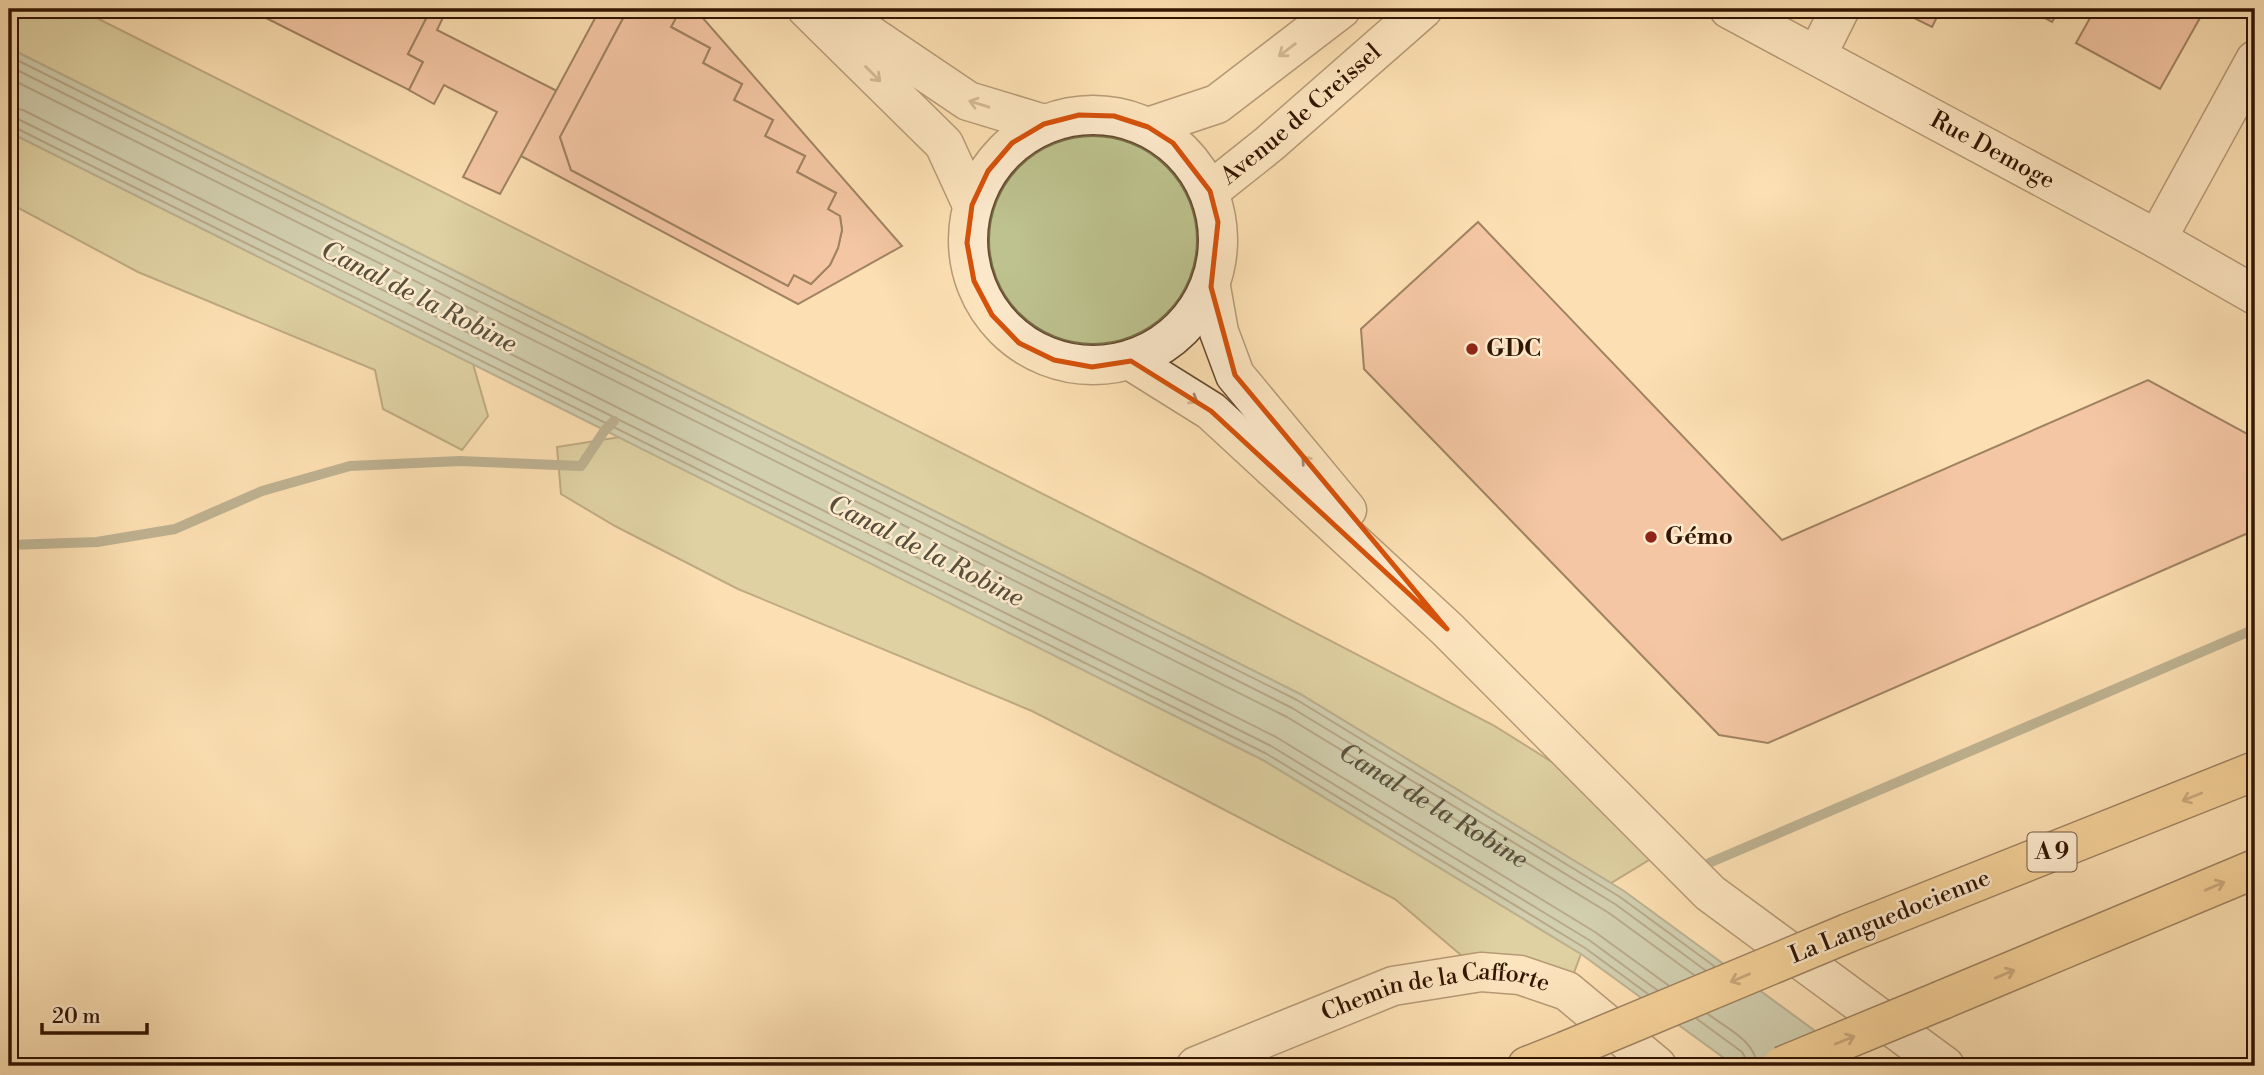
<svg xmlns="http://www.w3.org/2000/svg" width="2264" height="1075" viewBox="0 0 2264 1075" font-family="'Libre Bodoni',serif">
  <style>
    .green { fill: #bdc28e; stroke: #786c47; stroke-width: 2 }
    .water { fill: #9fbdac; stroke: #737a67; stroke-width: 2 }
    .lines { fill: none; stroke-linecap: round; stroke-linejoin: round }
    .shore { stroke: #686956; stroke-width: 2 }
    .stream { stroke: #737a67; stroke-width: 10 }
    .building { fill: #eaa891; stroke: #321500; stroke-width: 2 }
    .minor-casing { stroke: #64482c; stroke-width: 41 }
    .highway-casing { stroke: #321500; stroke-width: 41 }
    .minor { stroke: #fdeacd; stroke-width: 38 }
    .highway { stroke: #eec079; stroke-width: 38 }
    .highway-bridge-casing { stroke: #321500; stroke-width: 41; stroke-linecap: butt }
    .highway-bridge { stroke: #eec079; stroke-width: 38 }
    .oneway { stroke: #a28a71 }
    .oneway2 { stroke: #906a3c }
    .marked { fill: none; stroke: #d6520b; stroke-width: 5; stroke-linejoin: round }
    .poi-dot { fill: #8f2418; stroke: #fdeacd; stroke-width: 2.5 }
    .labels { text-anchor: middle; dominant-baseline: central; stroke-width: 5; stroke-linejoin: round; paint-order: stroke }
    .shield { fill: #fdeacd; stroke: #6f553e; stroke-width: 2 }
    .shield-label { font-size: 23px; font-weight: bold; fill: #321500 }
    .street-label { font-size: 24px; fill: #321500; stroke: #fdeacd }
    .poi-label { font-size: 24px; font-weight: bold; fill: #321500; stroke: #fdeacd; text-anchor: start }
    .water-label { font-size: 26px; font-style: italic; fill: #58503c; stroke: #fdeacd }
  </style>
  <rect width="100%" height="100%" fill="#fcdfb2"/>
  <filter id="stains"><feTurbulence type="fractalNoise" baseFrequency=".00286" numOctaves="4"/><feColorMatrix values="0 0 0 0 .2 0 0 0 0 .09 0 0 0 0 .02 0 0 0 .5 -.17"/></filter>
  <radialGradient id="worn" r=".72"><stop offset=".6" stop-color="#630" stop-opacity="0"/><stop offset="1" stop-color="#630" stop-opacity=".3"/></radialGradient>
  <g class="green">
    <polygon points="9,9 79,9 1200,573 1493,725 1627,809 1667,849 1611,883 1300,694 9,48"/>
    <polygon points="9,132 473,364 488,416 462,450 383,409 375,370 138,272 9,203"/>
    <circle cx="1093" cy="240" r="104"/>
    <polygon points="620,437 1263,760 1581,954 1567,991 1481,972 1395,899 1196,795 1032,711 738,589 615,526 561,494 557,447"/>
  </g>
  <polygon class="water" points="9,48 1300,694 1624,891 1863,1066 1735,1066 1581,954 1263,760 9,132"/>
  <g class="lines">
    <g class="shore">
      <polyline points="9,56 1297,700 1620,897 1714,966"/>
      <polyline points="9,66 1292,708 1615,904 1705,970"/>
      <path id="s1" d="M 9,78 L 1287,717 L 1609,913 L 1694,975"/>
      <polyline points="9,107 23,110 1276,737 1595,932 1668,985"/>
      <polyline points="9,117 18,119 1271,746 1589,940 1657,990"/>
      <polyline points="9,126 14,127 1267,754 1585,948 1648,994"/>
      <path d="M 1708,1014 C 1726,1028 1756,1041 1757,1066"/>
      <polyline points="1697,1019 1742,1052 1746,1059 1747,1066"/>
    </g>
    <g class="stream">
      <polyline points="9,545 97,542 175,529 262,491 350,466 460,461 581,466 605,430 614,421"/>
      <polyline points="1709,863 2255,629"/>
    </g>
  </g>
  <g class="building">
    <polygon points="271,9 431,9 408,54 423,62 409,90 266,18"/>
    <polygon points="431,9 447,9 437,30 557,91 500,194 463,177 497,112 444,85 434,104 409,90 423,62 408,54"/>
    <polygon points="600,9 628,9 560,137 571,170 788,286 794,275 811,284 830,265 838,248 842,230 840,216 828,209 836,193 797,172 805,156 765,136 773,120 734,100 742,84 703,63 710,48 671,27 679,12 673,9 695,9 902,246 798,304 521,156"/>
    <polygon points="628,9 673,9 679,12 671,27 710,48 703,63 742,84 734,100 773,120 765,136 805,156 797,172 836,193 828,209 840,216 842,230 838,248 830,265 811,284 794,275 788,286 571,170 560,137"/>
    <polygon points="1896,9 1941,9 1932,27"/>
    <polygon points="2028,9 2060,9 2052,22"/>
    <polygon points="2095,9 2205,9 2160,89 2076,43"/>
    <polygon points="1478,222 1782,540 2148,380 2255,438 2255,530 1768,743 1719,735 1364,369 1361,329"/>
  </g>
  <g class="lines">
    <g class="minor-casing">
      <g id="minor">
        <polyline points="807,9 944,144 972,205"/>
        <path id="s2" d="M 1729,9 L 2157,239 L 2255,295"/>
        <polyline points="833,10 968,101 1044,124"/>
        <polyline points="1817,55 1840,9"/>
        <circle cx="1093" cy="240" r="125"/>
        <polyline points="1148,127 1217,104 1341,9"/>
        <path id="s3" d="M 1210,191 L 1269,144 L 1423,9"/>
        <polyline points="2157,239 2255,60"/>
        <polyline points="1211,287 1219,332 1235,375 1347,510"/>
        <polyline points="1131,361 1211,411 1447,629 1710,893 1945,1066"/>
        <path id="s4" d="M 1196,1066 L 1393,986 L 1481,972 L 1520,975 L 1567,991 L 1657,1066"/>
      </g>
    </g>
    <g class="highway-casing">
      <g id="highway">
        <polyline points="1848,933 2255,771"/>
        <polyline points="1942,1000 2255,869"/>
        <polyline points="1527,1066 1565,1051"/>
      </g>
    </g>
    <use href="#minor" class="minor"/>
    <use href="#highway" class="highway"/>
    <g class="highway-bridge-casing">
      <g id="highway-bridge">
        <polyline points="1565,1051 1848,933"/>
        <polyline points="1782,1066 1942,1000"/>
      </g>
    </g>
    <use href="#highway-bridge" class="highway-bridge"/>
  </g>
  <defs><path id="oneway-shaft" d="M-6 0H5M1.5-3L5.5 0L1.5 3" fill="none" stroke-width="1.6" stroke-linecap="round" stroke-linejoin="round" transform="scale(1.75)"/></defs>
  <g class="oneway">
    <use href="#oneway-shaft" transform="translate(1287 50) rotate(143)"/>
    <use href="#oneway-shaft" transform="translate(873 74) rotate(45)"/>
    <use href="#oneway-shaft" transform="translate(979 104) rotate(-163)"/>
    <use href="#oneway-shaft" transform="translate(1189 397) rotate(32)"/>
    <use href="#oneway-shaft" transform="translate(1309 464) rotate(-130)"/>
  </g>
  <g class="oneway2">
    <use href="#oneway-shaft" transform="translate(2192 797) rotate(158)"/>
    <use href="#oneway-shaft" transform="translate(2215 886) rotate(-23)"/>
    <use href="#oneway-shaft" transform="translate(2005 974) rotate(-23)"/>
    <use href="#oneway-shaft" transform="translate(1740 978) rotate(157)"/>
    <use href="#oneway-shaft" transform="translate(1845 1040) rotate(-22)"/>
  </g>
  <path d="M0 0H2264V1075H0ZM 1079,115 L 1114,116 L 1148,127 L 1173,143 L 1210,191 L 1218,222 L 1211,287 L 1235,375 L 1447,629 L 1211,411 L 1131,361 L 1092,367 L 1054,360 L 1019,343 L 992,315 L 974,281 L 967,243 L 972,205 L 988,171 L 1012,143 L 1044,124 Z" fill="#fcdfb2" fill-opacity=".55" fill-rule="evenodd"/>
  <path class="marked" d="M 1079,115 L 1114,116 L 1148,127 L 1173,143 L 1210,191 L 1218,222 L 1211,287 L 1235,375 L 1447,629 L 1211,411 L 1131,361 L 1092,367 L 1054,360 L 1019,343 L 992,315 L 974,281 L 967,243 L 972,205 L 988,171 L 1012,143 L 1044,124 Z"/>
  <g class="poi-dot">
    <circle cx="1472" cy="349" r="7"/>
    <circle cx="1651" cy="537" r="7"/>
  </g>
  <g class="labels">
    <rect class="shield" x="2027.5" y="832.5" width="49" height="39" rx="5"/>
    <g class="shield-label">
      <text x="2052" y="852">A 9</text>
    </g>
    <g class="street-label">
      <text stroke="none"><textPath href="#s3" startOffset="119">Avenue de Creissel</textPath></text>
      <text stroke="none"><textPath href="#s2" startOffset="299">Rue Demoge</textPath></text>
      <text transform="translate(1890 917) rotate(-22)">La Languedocienne</text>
      <text stroke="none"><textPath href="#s4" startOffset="254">Chemin de la Cafforte</textPath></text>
    </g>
    <g class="poi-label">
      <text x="1486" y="349">GDC</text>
      <text x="1665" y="537">Gémo</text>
    </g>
    <g class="water-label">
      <text transform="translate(419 297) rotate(27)">Canal de la Robine</text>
      <text transform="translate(926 551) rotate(27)">Canal de la Robine</text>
      <text stroke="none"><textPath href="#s1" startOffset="1600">Canal de la Robine</textPath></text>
    </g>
  </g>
  <rect width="2264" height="1075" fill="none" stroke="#fcdfb2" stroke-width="35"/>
  <rect x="10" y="10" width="2243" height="1054" fill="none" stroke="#321500" stroke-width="3.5"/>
  <rect x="18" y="18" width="2229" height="1040" fill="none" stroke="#321500" stroke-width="2"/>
  <path d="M42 1023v10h105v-10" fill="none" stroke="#321500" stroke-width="3.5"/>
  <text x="52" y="1023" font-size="21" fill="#321500" stroke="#fdeacd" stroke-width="5" paint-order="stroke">20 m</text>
  <rect width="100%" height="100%" filter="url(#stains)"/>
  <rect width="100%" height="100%" fill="url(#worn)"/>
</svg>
